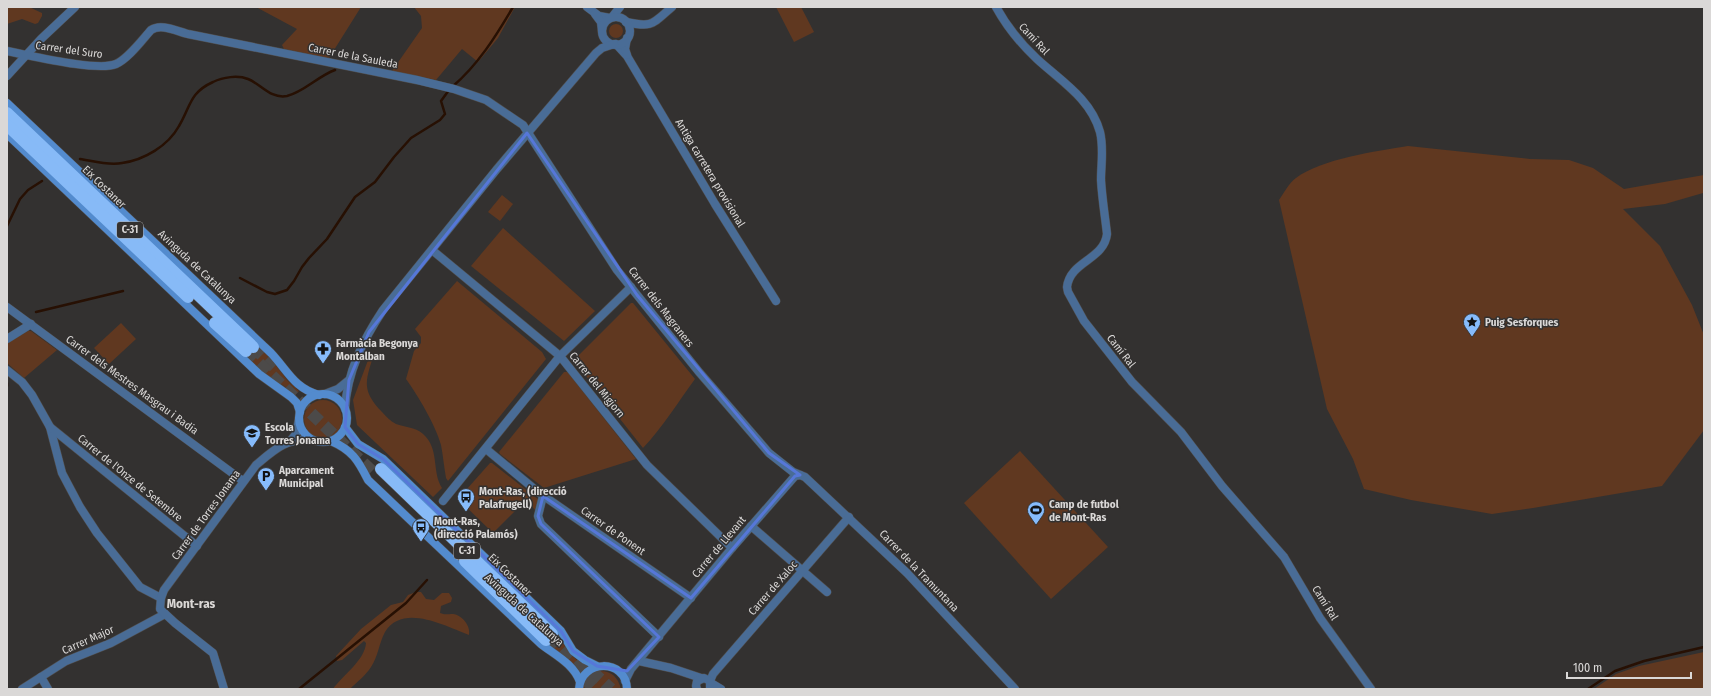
<svg xmlns="http://www.w3.org/2000/svg" width="1711" height="696" viewBox="0 0 1711 696" font-family="'Fira Sans Condensed',sans-serif">
  <style>
    .green { fill: #603820 }
    .lines { fill: none; stroke-linecap: round; stroke-linejoin: round }
    .stream { stroke: #271003; stroke-width: 2.5 }
    .motorway-tunnel { stroke: #4c4a49; stroke-width: 12; stroke-dasharray: 12 6; stroke-linecap: butt }
    .minor-casing { stroke: #514f4e; stroke-width: 9 }
    .tertiary-casing { stroke: #514f4e; stroke-width: 9 }
    .secondary-casing { stroke: #514f4e; stroke-width: 9 }
    .motorway-casing { stroke: #514f4e; stroke-width: 13 }
    .minor { stroke: #496c96; stroke-width: 8 }
    .tertiary { stroke: #496c96; stroke-width: 8 }
    .secondary { stroke: #538bce; stroke-width: 8 }
    .motorway { stroke: #87baf7; stroke-width: 12 }
    .marked { fill: none; stroke: #5677d8; stroke-width: 3; stroke-linejoin: round }
    .labels { text-anchor: middle; dominant-baseline: central; stroke-width: 3; stroke-linejoin: round; paint-order: stroke }
    .shield { fill: #333130; stroke: #a8a6a5; stroke-width: 1 }
    .shield-label { font-size: 10px; font-weight: bold; fill: #dad8d7 }
    .street-label { font-size: 11px; fill: #dad8d7; stroke: #333130 }
    .poi-label { font-size: 11px; font-weight: bold; fill: #dad8d7; stroke: #333130; text-anchor: start }
    .quarter-label { font-size: 13px; font-weight: bold; fill: #dad7d5; stroke: #333130 }
  </style>
  <rect width="100%" height="100%" fill="#333130"/>
  <g class="green">
    <polygon points="7,7 29,7 42,13 42,16 38,23 35,24 22,19 7,24"/>
    <polygon points="256,7 361,7 329,58 284,49 282,45 297,29"/>
    <polygon points="414,7 515,7 498,38 478,62 462,49 436,80 392,71 422,28 421,16"/>
    <polygon points="776,7 801,7 814,32 794,42"/>
    <circle cx="616" cy="31" r="7"/>
    <path d="M 1408,146 L 1530,159 L 1569,160 L 1593,168 L 1624,189 L 1704,175 L 1704,192 L 1703,193 L 1665,204 L 1623,209 L 1660,246 L 1692,305 L 1704,335 L 1704,430 L 1662,486 L 1533,508 L 1492,514 L 1411,500 L 1364,489 L 1353,459 L 1327,409 L 1279,200 C 1284,193 1289,183 1296,178 C 1321,159 1377,151 1408,146 Z"/>
    <polygon points="502,195 513,204 500,221 488,212"/>
    <polygon points="503,228 595,311 564,341 471,266"/>
    <path d="M 457,281 L 542,352 L 546,359 L 448,481 L 446,478 C 444,467 443,455 441,445 C 435,424 418,396 406,379 L 414,351 L 421,343 L 421,337 L 415,329 Z"/>
    <path d="M 631,303 L 633,303 L 695,379 C 678,402 663,427 643,448 L 575,362 L 576,358 Z"/>
    <polygon points="121,323 136,339 109,364 94,348"/>
    <polygon points="28,331 31,331 57,350 24,378 7,363 7,343"/>
    <polygon points="254,343 271,359 288,381 299,391 295,395 284,386 265,375 244,355"/>
    <path d="M 370,355 L 373,357 C 365,382 362,391 382,412 C 386,416 390,421 396,424 C 407,428 418,427 426,437 C 439,452 432,472 442,488 L 433,497 L 357,425 L 353,400 Z"/>
    <polygon points="564,372 567,372 569,374 636,459 544,488 500,454 499,452"/>
    <circle cx="323" cy="419" r="19"/>
    <polygon points="1020,451 1108,547 1051,599 964,503"/>
    <polygon points="490,463 492,463 539,500 535,510 529,503 515,511 493,533 460,501 459,498"/>
    <path d="M 416,592 L 421,592 L 426,599 L 434,600 L 442,593 L 449,593 L 452,598 L 451,602 L 441,606 L 440,613 C 445,615 447,614 453,614 C 462,615 471,626 469,635 C 445,626 403,603 385,632 C 379,643 378,657 371,667 C 366,675 357,682 350,689 L 333,689 C 343,675 365,660 366,643 L 364,641 L 342,660 L 337,661 L 336,656 L 361,629 L 391,605 L 403,602 L 408,595 Z"/>
    <polygon points="554,631 561,639 568,652 579,662 575,666 565,656 548,646"/>
    <polygon points="1704,652 1704,689 1594,689 1616,674 1639,666"/>
    <path d="M 598,671 C 611,670 618,677 621,689 L 583,689 C 584,679 590,675 598,671 Z"/>
  </g>
  <g class="lines">
    <g class="stream">
      <path d="M 452,87 C 478,65 496,36 513,7"/>
      <path d="M 80,159 C 93,161 109,166 122,163 C 144,160 168,146 179,126 C 191,106 189,93 213,82 C 223,77 238,75 248,79 C 261,84 270,99 287,96 C 304,92 318,76 335,70"/>
      <polyline points="7,226 20,199 28,190 42,181"/>
      <polyline points="240,278 267,292 275,294 287,290 294,281 302,267 309,258 327,239 355,197 375,182 394,157 411,138 440,120 445,114 441,101 449,90"/>
      <polyline points="36,312 123,291"/>
      <polyline points="7,383 7,386"/>
      <polyline points="299,689 406,603 427,580"/>
      <polyline points="1588,689 1615,671 1644,661 1704,647"/>
    </g>
    <g class="motorway-tunnel">
      <polyline points="253,347 274,367"/>
      <polyline points="246,351 376,475"/>
      <polyline points="552,634 611,689"/>
      <polyline points="546,640 595,689"/>
    </g>
    <g class="minor-casing">
      <g id="minor">
        <polyline points="587,7 599,16 610,18"/>
        <path d="M 996,7 C 1007,27 1021,44 1037,59 C 1061,81 1091,99 1100,132 C 1104,148 1101,164 1101,180 C 1102,198 1105,216 1107,234 C 1104,260 1070,261 1067,287 L 1068,292 L 1084,321 L 1132,382 L 1181,432 L 1222,486 L 1284,557 L 1320,618 L 1371,689"/>
        <polyline points="595,14 601,22 602,31"/>
        <path d="M 626,22 C 653,28 652,24 672,7"/>
        <polyline points="616,44 627,56 715,204 776,301"/>
        <path d="M 7,51 C 29,55 97,72 116,64 C 128,59 142,40 151,30 C 161,23 176,31 188,34 L 417,80 L 454,89 L 486,100 L 523,125 L 617,270 L 699,372 L 769,453 L 793,472 L 805,477 L 907,573 L 1015,689"/>
        <polyline points="627,55 625,49 627,38"/>
        <polyline points="7,76 41,39 75,7"/>
        <polyline points="432,250 560,356 647,465 732,548"/>
        <polyline points="7,307 243,481"/>
        <polyline points="7,339 31,324"/>
        <polyline points="7,370 22,382 32,395 50,427 62,473 80,507 97,533 140,587 161,598"/>
        <polyline points="50,427 197,546"/>
        <polyline points="291,440 296,434 299,419"/>
        <polyline points="486,449 538,492 691,598"/>
        <polyline points="543,496 538,516 541,524 659,637"/>
        <polyline points="443,501 560,356 631,287"/>
        <polyline points="751,526 827,592"/>
        <polyline points="639,661 671,668 701,678"/>
        <polyline points="41,677 48,689"/>
        <polyline points="625,681 631,669 732,548 795,476 800,475"/>
        <polyline points="710,681 713,674 849,517"/>
        <polyline points="711,683 721,689"/>
        <polyline points="22,689 66,661 111,643 165,614"/>
        <path d="M 224,689 L 213,653 L 175,623 L 160,609 L 161,598 L 164,590 L 256,465 C 275,449 286,438 312,440"/>
        <polyline points="697,689 696,686 697,681 704,678 710,681 710,689"/>
      </g>
    </g>
    <g class="tertiary-casing">
      <g id="tertiary">
        <polyline points="612,17 620,7"/>
        <circle cx="616" cy="31" r="14"/>
        <polyline points="325,394 338,389 349,380"/>
        <path d="M 345,409 C 347,372 363,340 383,310 L 497,169 L 596,53 L 602,48 L 614,44"/>
      </g>
    </g>
    <g class="secondary-casing">
      <g id="secondary">
        <path d="M 7,103 L 271,353 C 288,371 294,388 319,395"/>
        <polyline points="7,134 259,374 291,397 297,403 300,412"/>
        <circle cx="323" cy="418" r="24"/>
        <polyline points="345,427 358,444 383,459 561,631 573,651 585,660 597,666"/>
        <path d="M 331,441 C 352,450 358,460 368,480 L 541,644 C 555,655 574,664 580,682"/>
        <path d="M 579,689 C 581,659 626,658 627,689"/>
      </g>
    </g>
    <g class="motorway-casing">
      <g id="motorway">
        <polyline points="7,113 253,347"/>
        <polyline points="7,125 188,297"/>
        <polyline points="215,323 246,351"/>
        <polyline points="381,469 552,634"/>
        <polyline points="465,561 546,640"/>
      </g>
    </g>
    <use href="#minor" class="minor"/>
    <use href="#tertiary" class="tertiary"/>
    <use href="#secondary" class="secondary"/>
    <use href="#motorway" class="motorway"/>
  </g>
  <path class="marked" d="M 527,133 L 637,295 L 769,453 L 800,475 L 795,476 L 691,598 L 543,496 L 538,516 L 541,524 L 659,637 L 627,671 L 597,666 L 573,651 L 561,631 L 529,600 L 383,459 L 358,444 L 345,427 L 349,380 L 369,332 Z"/>
  <defs>
    <g id="sight-pin" transform="scale(0.9)"><path d="M0 17L-7.5 6A9.5 9.5 0 1 1 7.5 6Z" fill="#86bbfb" stroke="#333130"/><path d="M0-6L1.8-2.2L6-1.7L2.9 1.2L3.7 5.4L0 3.3L-3.7 5.4L-2.9 1.2L-6-1.7L-1.8-2.2Z" fill="#111"/></g>
    <g id="pharmacy-pin" transform="scale(0.9)"><path d="M0 17L-7.5 6A9.5 9.5 0 1 1 7.5 6Z" fill="#86bbfb" stroke="#333130"/><path d="M-2-6h4v4h4v4h-4v4h-4v-4h-4v-4h4Z" fill="#111"/></g>
    <g id="school-pin" transform="scale(0.9)"><path d="M0 17L-7.5 6A9.5 9.5 0 1 1 7.5 6Z" fill="#86bbfb" stroke="#333130"/><path d="M0-5L7-2L0 1L-7-2ZM-4 1L0 2.5L4 1V4Q0 6-4 4Z" fill="#111"/></g>
    <g id="parking-pin" transform="scale(0.9)"><path d="M0 17L-7.5 6A9.5 9.5 0 1 1 7.5 6Z" fill="#86bbfb" stroke="#333130"/><path d="M-3.5-5.5H1a3.5 3.5 0 0 1 0 7H-1V5.5H-3.5ZM-1-3.4V-.6H.8a1.4 1.4 0 0 0 0-2.8Z" fill="#111"/></g>
    <g id="bus-pin" transform="scale(0.9)"><path d="M0 17L-7.5 6A9.5 9.5 0 1 1 7.5 6Z" fill="#86bbfb" stroke="#333130"/><path d="M-5-6H5V4H4V6H2V4H-2V6H-4V4H-5ZM-3.5-4V0h7V-4ZM-3.5 1.2v1.5H-2V1.2ZM2 1.2v1.5H3.5V1.2Z" fill="#111"/></g>
    <g id="stadium-pin" transform="scale(0.9)"><path d="M0 17L-7.5 6A9.5 9.5 0 1 1 7.5 6Z" fill="#86bbfb" stroke="#333130"/><path d="M0-5a6.5 5 0 1 0 0 10a6.5 5 0 1 0 0-10ZM-3.5-1.8h7v3.6h-7Z" fill="#111"/></g>
  </defs>
  <g fill-rule="evenodd">
    <use href="#sight-pin" x="1472" y="322"/>
    <use href="#pharmacy-pin" x="323" y="349"/>
    <use href="#school-pin" x="252" y="433"/>
    <use href="#parking-pin" x="266" y="476"/>
    <use href="#bus-pin" x="466" y="497"/>
    <use href="#stadium-pin" x="1036" y="510"/>
    <use href="#bus-pin" x="421" y="527"/>
  </g>
  <g class="labels">
    <g class="shield">
      <rect x="117" y="222" width="26" height="16" rx="3"/>
      <rect x="454" y="543" width="26" height="16" rx="3"/>
    </g>
    <g class="shield-label">
      <text x="130" y="230">C-31</text>
      <text x="467" y="551">C-31</text>
    </g>
    <g class="street-label">
      <text transform="translate(1034 39) rotate(47)">Camí Ral</text>
      <text transform="translate(69 50) rotate(8)">Carrer del Suro</text>
      <text transform="translate(353 56) rotate(11)">Carrer de la Sauleda</text>
      <text transform="translate(710 173) rotate(59)">Antiga carretera provisional</text>
      <text transform="translate(104 187) rotate(44)">Eix Costaner</text>
      <text transform="translate(197 267) rotate(43)">Avinguda de Catalunya</text>
      <text transform="translate(661 307) rotate(52)">Carrer dels Magraners</text>
      <text transform="translate(1121 351) rotate(52)">Camí Ral</text>
      <text transform="translate(132 385) rotate(36)">Carrer dels Mestres Masgrau i Badia</text>
      <text transform="translate(597 385) rotate(51)">Carrer del Migjorn</text>
      <text transform="translate(130 478) rotate(39)">Carrer de l'Onze de Setembre</text>
      <text transform="translate(206 515) rotate(-54)">Carrer de Torres Jonama</text>
      <text transform="translate(613 531) rotate(35)">Carrer de Ponent</text>
      <text transform="translate(719 547) rotate(-50)">Carrer de Llevant</text>
      <text transform="translate(919 571) rotate(46)">Carrer de la Tramuntana</text>
      <text transform="translate(510 575) rotate(44)">Eix Costaner</text>
      <text transform="translate(773 588) rotate(-49)">Carrer de Xaloc</text>
      <text transform="translate(1325 603) rotate(58)">Camí Ral</text>
      <text transform="translate(524 610) rotate(42)">Avinguda de Catalunya</text>
      <text transform="translate(88 640) rotate(-24)">Carrer Major</text>
    </g>
    <g class="poi-label">
      <text x="1485" y="322">Puig Sesforques</text>
      <text x="336" y="343">Farmàcia Begonya<tspan x="336" dy="13">Montalban</tspan></text>
      <text x="265" y="427">Escola<tspan x="265" dy="13">Torres Jonama</tspan></text>
      <text x="279" y="470">Aparcament<tspan x="279" dy="13">Municipal</tspan></text>
      <text x="479" y="491">Mont-Ras, (direcció<tspan x="479" dy="13">Palafrugell)</tspan></text>
      <text x="1049" y="504">Camp de futbol<tspan x="1049" dy="13">de Mont-Ras</tspan></text>
      <text x="434" y="521">Mont-Ras,<tspan x="434" dy="13">(direcció Palamós)</tspan></text>
    </g>
    <g class="quarter-label">
      <text x="191" y="603">Mont-ras</text>
    </g>
  </g>
  <rect width="1711" height="696" fill="none" stroke="#dad8d7" stroke-width="16"/>
  <path d="M1567 672v6h124v-6" fill="none" stroke="#dad8d7" stroke-width="2"/>
  <text x="1573" y="672" font-size="12" fill="#dad8d7" stroke="#333130" stroke-width="3" paint-order="stroke">100 m</text>
</svg>
